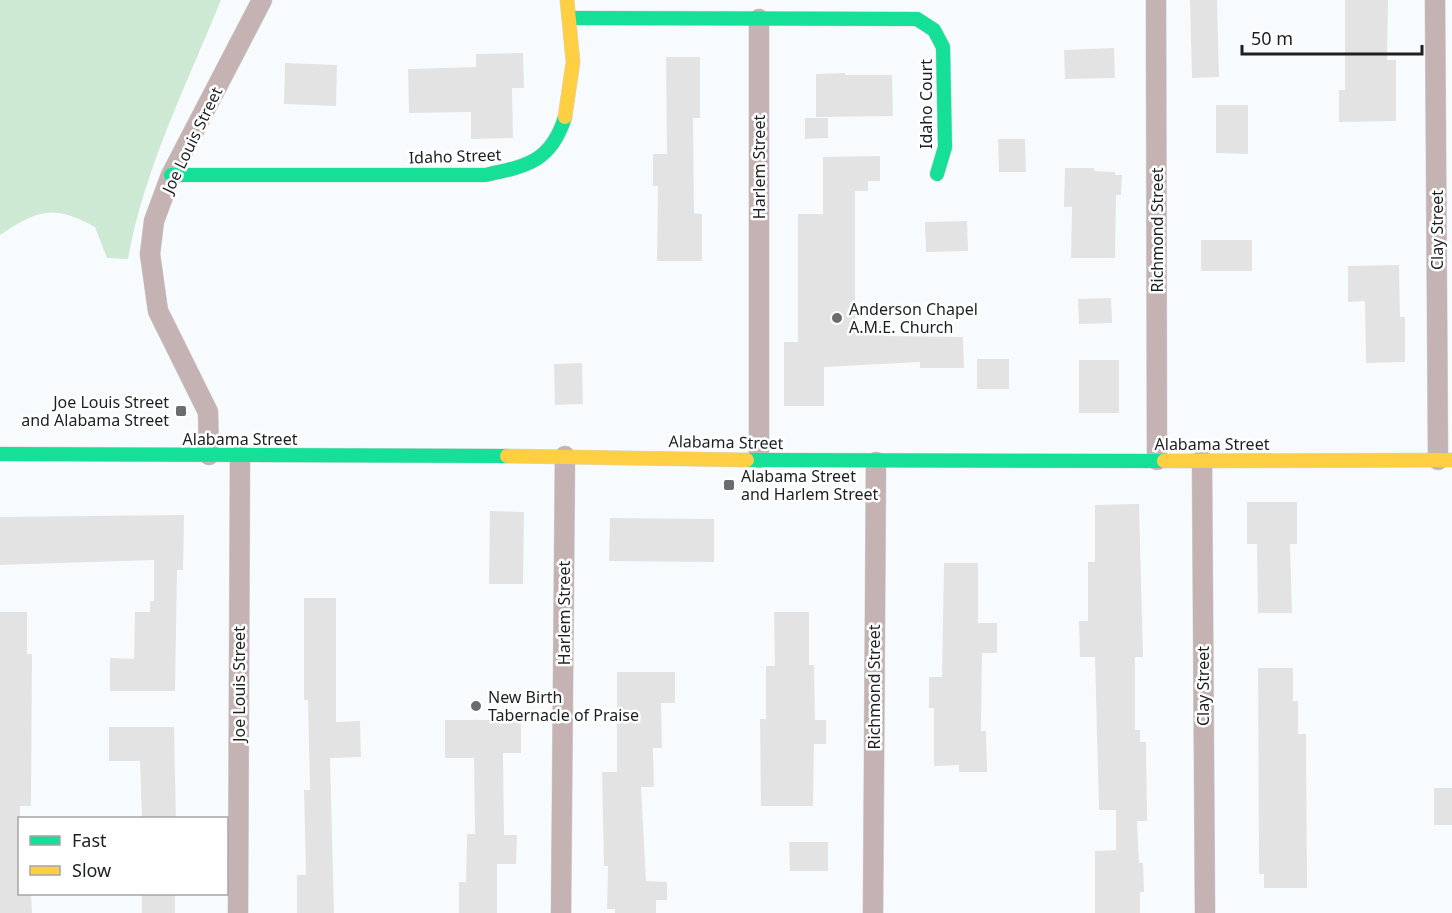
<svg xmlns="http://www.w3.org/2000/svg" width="1452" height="913" viewBox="0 0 1452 913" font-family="'Noto Sans',sans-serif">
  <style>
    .green { fill: #cde9d4 }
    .building { fill: #e3e3e4 }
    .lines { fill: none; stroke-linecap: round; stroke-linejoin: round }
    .street-casing { stroke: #d6d8d9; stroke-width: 21 }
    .fast-casing { stroke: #d6d8d9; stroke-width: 15 }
    .slow-casing { stroke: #d6d8d9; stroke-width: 15 }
    .street { stroke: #c5b3b3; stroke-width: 20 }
    .fast { stroke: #16e098; stroke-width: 14 }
    .slow { stroke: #ffcf43; stroke-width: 14 }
    .poi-dot { fill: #6a6c6d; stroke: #fff; stroke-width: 2 }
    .labels { text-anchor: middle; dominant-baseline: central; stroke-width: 5; stroke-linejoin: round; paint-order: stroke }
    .street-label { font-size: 16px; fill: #1d1f20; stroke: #fff }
    .poi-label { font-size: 16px; fill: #1d1f20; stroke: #fff; text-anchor: start }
  </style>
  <rect width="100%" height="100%" fill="#f8fbfd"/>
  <path class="green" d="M 0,0 L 221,0 C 187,84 144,169 128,259 L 107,258 L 95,227 C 52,204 39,210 0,235 Z"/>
  <g class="building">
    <polygon points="1190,0 1217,0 1219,77 1192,78"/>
    <polygon points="1345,0 1388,0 1387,60 1396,60 1396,121 1339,122 1339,90 1345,90"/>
    <polygon points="1114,48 1115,78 1065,79 1064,50"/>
    <polygon points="523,53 524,88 512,88 513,138 471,139 471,112 409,113 408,69 476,67 476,54"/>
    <polygon points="666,57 700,57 700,118 693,118 694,213 702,214 702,261 657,261 658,186 653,186 653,154 667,154"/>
    <polygon points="285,63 337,65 336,106 284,104"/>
    <polygon points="845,73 845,75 892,75 893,116 816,117 816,74"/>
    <polygon points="1216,105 1248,105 1248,154 1216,153"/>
    <polygon points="805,118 828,118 828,138 805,139"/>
    <polygon points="998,139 1025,139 1026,172 999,172"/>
    <polygon points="880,156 880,181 868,181 868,191 855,191 855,328 885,326 885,336 963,337 964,368 920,368 920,362 824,367 824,406 784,406 784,342 798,342 798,214 823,214 823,157"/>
    <polygon points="1065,168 1094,168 1094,171 1115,172 1115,175 1122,175 1121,195 1116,195 1115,258 1071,258 1072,207 1064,207"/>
    <polygon points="967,221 968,251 926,252 925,222"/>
    <rect x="1201" y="240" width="51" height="31"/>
    <polygon points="1399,265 1400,317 1405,317 1405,362 1366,363 1365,301 1348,302 1348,266"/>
    <polygon points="1111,298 1112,323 1079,324 1078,299"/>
    <rect x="977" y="359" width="32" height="30"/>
    <rect x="1079" y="360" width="40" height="53"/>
    <polygon points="582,363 583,404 555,405 554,364"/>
    <polygon points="1247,502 1297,502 1297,544 1290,544 1292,613 1258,613 1257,544 1247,544"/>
    <polygon points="1139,504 1143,657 1135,657 1135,730 1140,730 1140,742 1146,742 1147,821 1137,821 1139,863 1143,863 1144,892 1140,892 1140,913 1095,913 1095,851 1116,850 1116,810 1099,810 1095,657 1080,657 1079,621 1088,621 1088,562 1095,562 1095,505"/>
    <polygon points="490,511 524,512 523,584 489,584"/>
    <polygon points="184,515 183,570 177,570 175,691 110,691 110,658 134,659 135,612 150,612 150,601 154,601 154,560 0,565 0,517"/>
    <polygon points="610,518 714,519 714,562 609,561"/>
    <polygon points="944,563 978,563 978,623 997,623 997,653 982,653 981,731 986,731 987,772 959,772 959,765 934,766 934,708 929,708 929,677 942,677"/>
    <polygon points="304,598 336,598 336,722 360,721 361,757 330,758 334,913 297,913 297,875 306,875 304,790 310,790 308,700 304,700"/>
    <polygon points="0,612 27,612 27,654 32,654 31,806 20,806 20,894 31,894 32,913 0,913"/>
    <polygon points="774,612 809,612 809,665 814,665 815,720 826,720 826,744 814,744 813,806 761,806 760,719 766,719 766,666 775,666"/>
    <polygon points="1258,668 1293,668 1293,701 1298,701 1298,734 1306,734 1307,888 1264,888 1264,874 1259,874"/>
    <polygon points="617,672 675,672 675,703 661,703 662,748 653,748 654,787 641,787 646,881 667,882 667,900 656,900 656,913 615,913 615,909 607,909 608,866 604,866 602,772 617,772"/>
    <polygon points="445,720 521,720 521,753 503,753 504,835 517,835 516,864 497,864 497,913 459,913 459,882 466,882 467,834 475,834 474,758 445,758"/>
    <polygon points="109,727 174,727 176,819 142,819 140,761 109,761"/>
    <rect x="1434" y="788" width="18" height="37"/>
    <polygon points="789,842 828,842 828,871 790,871"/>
    <rect x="142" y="894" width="33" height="19"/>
  </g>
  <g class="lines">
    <g class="street-casing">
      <g id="street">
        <polyline points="1156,0 1157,460"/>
        <polyline points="1435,0 1438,460"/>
        <polyline points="759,19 759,458"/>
        <polyline points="209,455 208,412 158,311 150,254 154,221 171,175 262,0"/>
        <polyline points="1202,460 1205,913"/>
        <polyline points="238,913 240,455"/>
        <polyline points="561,913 565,456"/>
        <polyline points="873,913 876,462"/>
      </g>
    </g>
    <g class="fast-casing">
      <g id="fast">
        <polyline points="572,18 917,19 934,30 943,47 945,147 937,174"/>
        <path d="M 171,175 L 485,175 C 527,166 551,162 565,117"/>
        <polyline points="0,454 507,456"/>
        <polyline points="747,460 1164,461"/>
      </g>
    </g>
    <g class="slow-casing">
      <g id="slow">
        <polyline points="565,117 573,62 567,0"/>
        <polyline points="507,456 747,460"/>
        <polyline points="1164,461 1452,460"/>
      </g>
    </g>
    <use href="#street" class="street"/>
    <use href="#fast" class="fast"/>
    <use href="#slow" class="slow"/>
  </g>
  <g class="poi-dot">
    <circle cx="837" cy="318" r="6"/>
    <rect x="175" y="405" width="12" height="12" rx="3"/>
    <rect x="723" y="479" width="12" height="12" rx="3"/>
    <circle cx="476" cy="706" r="6"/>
  </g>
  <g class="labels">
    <g class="street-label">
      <text transform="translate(926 104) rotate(-90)">Idaho Court</text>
      <text transform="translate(192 140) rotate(-64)">Joe Louis Street</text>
      <text transform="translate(455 156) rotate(-2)">Idaho Street</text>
      <text transform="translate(759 167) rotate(-90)">Harlem Street</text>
      <text transform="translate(1157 230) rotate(-90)">Richmond Street</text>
      <text transform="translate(1437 230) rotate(-90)">Clay Street</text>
      <text x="240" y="439">Alabama Street</text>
      <text transform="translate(726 442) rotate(1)">Alabama Street</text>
      <text x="1212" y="444">Alabama Street</text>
      <text transform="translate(564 613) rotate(-90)">Harlem Street</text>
      <text transform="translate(239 684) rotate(-90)">Joe Louis Street</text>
      <text transform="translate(1203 686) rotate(-90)">Clay Street</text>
      <text transform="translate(874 687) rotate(-90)">Richmond Street</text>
    </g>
    <g class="poi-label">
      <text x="849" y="309">Anderson Chapel<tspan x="849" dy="18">A.M.E. Church</tspan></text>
      <text x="169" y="402" text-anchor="end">Joe Louis Street<tspan x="169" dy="18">and Alabama Street</tspan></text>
      <text x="741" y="476">Alabama Street<tspan x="741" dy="18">and Harlem Street</tspan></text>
      <text x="488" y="697">New Birth<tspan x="488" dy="18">Tabernacle of Praise</tspan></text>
    </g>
  </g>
  <rect x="18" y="817" width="210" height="78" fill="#ffffff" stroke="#a5a5a6" stroke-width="1.5"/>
  <rect x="30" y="836" width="30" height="9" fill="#16e098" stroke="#a5a5a6" stroke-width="1.5"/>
  <text x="72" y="847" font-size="18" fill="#1d1f20">Fast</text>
  <rect x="30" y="866" width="30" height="9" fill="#ffcf43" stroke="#a5a5a6" stroke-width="1.5"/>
  <text x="72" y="877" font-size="18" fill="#1d1f20">Slow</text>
  <path d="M1242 45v9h180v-9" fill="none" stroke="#1d1f20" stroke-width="3"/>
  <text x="1251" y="45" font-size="18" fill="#1d1f20" stroke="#ffffff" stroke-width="4.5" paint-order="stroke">50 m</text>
</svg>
